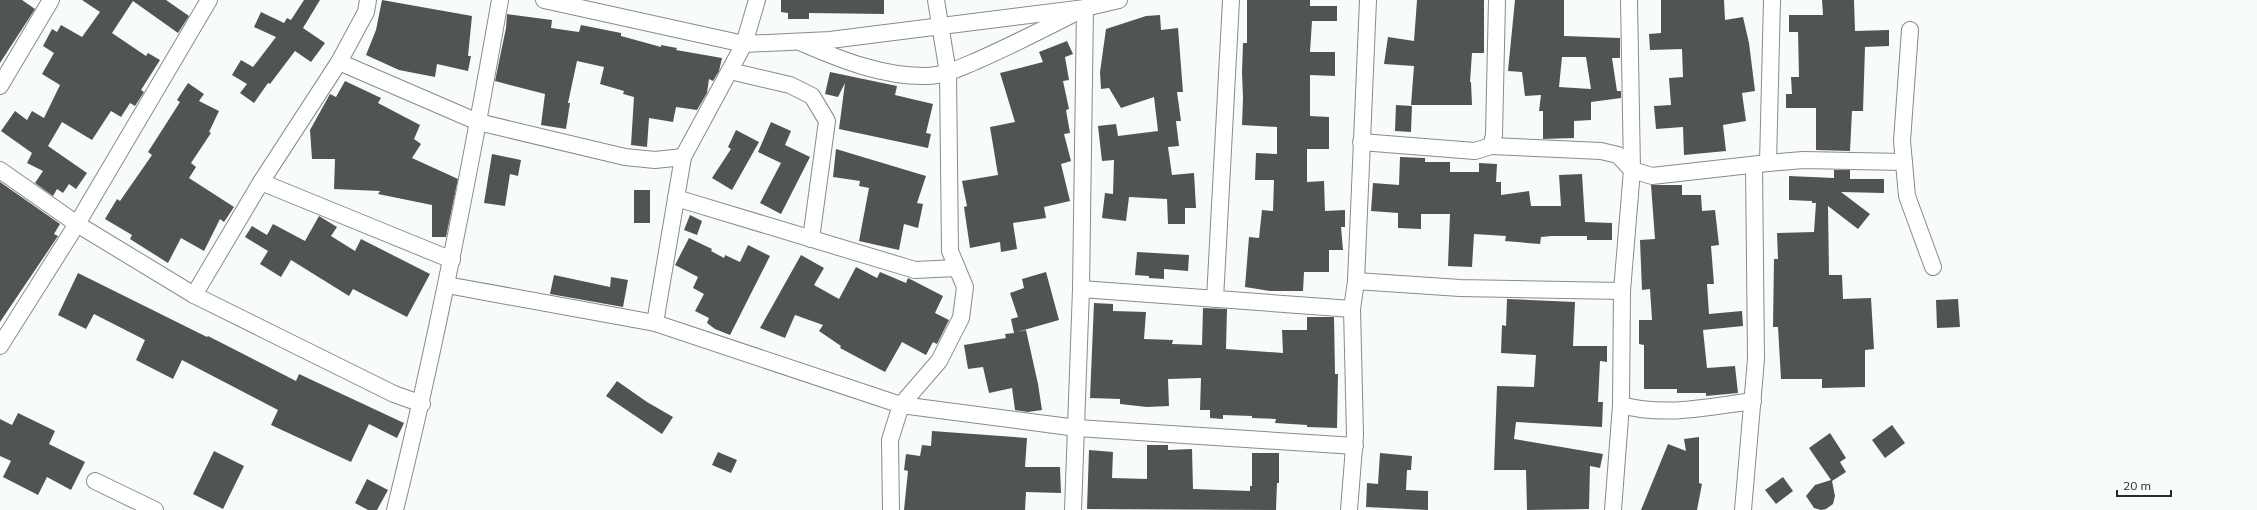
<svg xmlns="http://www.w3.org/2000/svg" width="2257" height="510" viewBox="0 0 2257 510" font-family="Mulish,sans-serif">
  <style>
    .building { fill: #505454; fill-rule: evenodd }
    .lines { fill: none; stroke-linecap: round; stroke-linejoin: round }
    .minor-casing { stroke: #878c8b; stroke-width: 18 }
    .minor { stroke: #fff; stroke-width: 16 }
  </style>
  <rect width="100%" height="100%" fill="#f7fbfb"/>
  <g class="building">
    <polygon points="0,0 22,0 35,9 0,63"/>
    <polygon points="82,0 166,0 189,16 178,33 133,1 112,33 146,56 148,53 160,60 141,90 144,92 135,106 130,103 121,117 111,111 92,140 62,122 48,146 87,173 76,189 69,184 63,193 57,189 53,196 35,183 43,171 27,163 32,153 1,131 15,111 27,120 32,111 44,118 60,85 42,74 54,53 43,46 52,29 57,32 61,25 82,37 100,12"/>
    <polygon points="304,0 320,0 303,28 325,43 311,62 295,51 270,84 268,83 254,103 240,93 247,84 232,75 241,60 253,67 276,37 254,27 261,12 284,23 287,18 291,20"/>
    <polygon points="382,0 472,16 468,56 471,56 468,71 437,64 435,77 399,70 366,55 376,30"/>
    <polygon points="781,0 884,0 884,14 809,13 809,19 788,19 788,13 781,12"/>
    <polygon points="1247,0 1310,0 1310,6 1337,6 1337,21 1312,21 1310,52 1335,52 1335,76 1310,75 1310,116 1329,117 1329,149 1307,149 1307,182 1324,181 1325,211 1345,210 1345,227 1341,227 1343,250 1329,250 1329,272 1304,272 1303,291 1270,291 1245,287 1249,237 1259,238 1262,210 1273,211 1274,180 1255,180 1256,153 1277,154 1277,127 1242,125 1243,98 1242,72 1243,43 1247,43"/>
    <polygon points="1417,0 1484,0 1484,53 1472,53 1470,82 1471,82 1472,105 1411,105 1414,66 1384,64 1388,37 1414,41"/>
    <path d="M 1515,0 L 1564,0 L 1564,36 L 1620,38 L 1620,58 L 1612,58 L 1617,91 L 1621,91 L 1621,98 L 1591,102 L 1591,120 L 1574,121 L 1574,138 L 1543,139 L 1543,111 L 1539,111 L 1541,95 L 1525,96 L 1522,72 L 1508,71 ZM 1562,57 L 1586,57 L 1591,89 L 1559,87 Z"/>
    <polygon points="1661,0 1724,0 1725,20 1743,17 1749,43 1755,91 1742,93 1746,121 1723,125 1726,151 1684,155 1683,127 1656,129 1654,106 1671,105 1669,78 1683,77 1682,49 1650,50 1649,34 1661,33"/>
    <polygon points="1822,0 1854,0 1855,31 1889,30 1889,46 1865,47 1863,111 1852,111 1850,151 1816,150 1816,108 1786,108 1786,94 1792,94 1791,77 1799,77 1798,32 1789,32 1789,15 1823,15"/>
    <polygon points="507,14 552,20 551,28 579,32 581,25 621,33 621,36 661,47 661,45 677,48 676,50 722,58 719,71 713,81 709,79 707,93 697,110 676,107 673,122 649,118 647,147 631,145 634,97 623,94 624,91 600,84 604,67 577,61 568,103 570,103 566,129 541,125 545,94 495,81 506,28"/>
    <polygon points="1160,15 1161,30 1178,28 1183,92 1177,92 1181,121 1176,121 1179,146 1168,147 1172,175 1194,173 1196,208 1185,208 1185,224 1168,224 1167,199 1129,197 1126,221 1102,218 1105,193 1113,194 1114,160 1102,161 1098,126 1116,124 1118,136 1158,131 1154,97 1121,108 1109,88 1101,89 1100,72 1106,29 1146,16"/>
    <polygon points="1067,41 1073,54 1065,57 1069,80 1063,81 1069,109 1066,110 1070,133 1064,134 1071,161 1061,164 1070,201 1044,207 1046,218 1013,223 1017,249 1001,252 1000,242 970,248 964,207 967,206 962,181 998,175 990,127 1015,122 1000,73 1043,62 1039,52"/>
    <polygon points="830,72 897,86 895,95 933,104 926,133 931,134 928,148 839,129 845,83 838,97 825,94"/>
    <polygon points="345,81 381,98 378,103 420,125 414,139 421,144 412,158 458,179 446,237 432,237 432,205 378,194 380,191 334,189 335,159 312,159 310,130 330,94 336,97"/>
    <polygon points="188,83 204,94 199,101 219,111 209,132 211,133 191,163 196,167 189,178 234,207 224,222 220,219 204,251 181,238 168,263 130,239 132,235 105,219 117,199 120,201 152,155 148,152 180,102 177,100"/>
    <polygon points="1396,105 1412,106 1411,132 1395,131"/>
    <polygon points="771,122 791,131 785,145 810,157 781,214 760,203 781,163 758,152"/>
    <polygon points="736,130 759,142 732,190 712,178 731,149 728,147"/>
    <polygon points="836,149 926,176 917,203 923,204 918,228 904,224 899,250 859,241 869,188 859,186 860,181 833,177"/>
    <polygon points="492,154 521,160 518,176 510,174 505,206 484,203"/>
    <polygon points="1400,157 1425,158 1425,162 1450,162 1450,172 1479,172 1479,163 1497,164 1496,182 1501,182 1501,195 1529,191 1531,206 1561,206 1559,175 1582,174 1585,222 1612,223 1612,240 1587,240 1587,236 1552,236 1541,237 1540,244 1505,241 1506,236 1474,234 1472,267 1448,266 1450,214 1421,214 1421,229 1398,228 1398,213 1371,211 1373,183 1399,185"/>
    <polygon points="1834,170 1850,170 1850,179 1884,179 1884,193 1841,192 1870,214 1858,229 1828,206 1829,275 1842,275 1843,299 1871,298 1874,349 1865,350 1865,387 1822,388 1822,379 1781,379 1778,327 1773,327 1774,259 1778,259 1777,233 1814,232 1816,203 1812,203 1812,201 1789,200 1789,176 1834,178"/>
    <polygon points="0,182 60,224 54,234 58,236 0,322"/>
    <polygon points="1651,185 1682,185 1682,195 1701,195 1702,211 1715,210 1719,245 1711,246 1714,284 1707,284 1709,314 1742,311 1743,326 1703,330 1707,368 1735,366 1738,393 1706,396 1706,393 1677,393 1677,389 1644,389 1644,345 1639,344 1639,320 1652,320 1650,289 1642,290 1640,240 1655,239"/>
    <rect x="634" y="190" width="16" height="33"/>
    <polygon points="690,215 702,221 697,235 684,230"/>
    <polygon points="319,216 337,227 331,236 355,251 361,239 430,274 407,317 353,289 349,296 291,260 281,277 260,264 268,251 245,237 252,226 267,235 273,224 305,241"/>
    <polygon points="689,238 712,249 711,251 724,258 725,255 740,262 748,245 770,256 730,335 715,329 707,323 709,318 695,311 704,294 693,288 698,277 675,265"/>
    <polygon points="1137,252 1189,255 1188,271 1164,269 1164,279 1149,278 1149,276 1135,275"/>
    <polygon points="801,255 824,268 814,285 839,299 856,267 877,278 880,272 906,283 908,278 910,279 943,296 935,313 949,320 937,344 933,342 926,355 902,342 885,372 840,348 841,346 819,331 823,325 795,315 785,338 760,328"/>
    <polygon points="1046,272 1059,320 1017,332 1026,330 1038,384 1042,410 1028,412 1015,410 1012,388 989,393 983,367 968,369 964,345 1006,338 1005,334 1014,333 1011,319 1018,317 1010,293 1024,288 1022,279"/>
    <polygon points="78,273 207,337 208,336 296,381 299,374 404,423 397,438 369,424 351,462 271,425 278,410 182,360 173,379 136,360 145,340 94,314 86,329 58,315"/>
    <polygon points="554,275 610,287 611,277 628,280 623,307 550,294"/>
    <polygon points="1507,299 1575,302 1573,346 1607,346 1607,362 1600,361 1598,402 1603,402 1602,427 1516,422 1514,439 1603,454 1600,468 1590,466 1589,509 1527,510 1526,470 1494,470 1497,386 1534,387 1536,355 1501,353 1502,325 1506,326"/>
    <polygon points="1958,299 1960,327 1937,328 1936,300"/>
    <polygon points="1094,303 1113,304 1113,311 1146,312 1144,339 1173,340 1172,344 1202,345 1203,308 1227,309 1226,349 1283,353 1282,330 1307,330 1307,317 1334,317 1335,374 1338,374 1337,428 1307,427 1307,425 1275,423 1276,419 1252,418 1252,416 1223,415 1223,419 1210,418 1210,410 1200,410 1201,378 1168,379 1169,406 1147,407 1120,404 1120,399 1090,398"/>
    <polygon points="617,381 647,402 673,417 662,434 606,396"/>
    <polygon points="18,413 55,431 49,444 85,462 71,490 47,477 38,495 3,477 11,461 0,456 0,419 12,425"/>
    <polygon points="1892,425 1905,443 1885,458 1872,440"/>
    <polygon points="932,431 1027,438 1025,467 1060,467 1061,493 1026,492 1025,510 904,510 908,471 904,470 906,454 920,456 922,445 931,446"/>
    <polygon points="1830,433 1846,458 1840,462 1846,472 1832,481 1835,496 1833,504 1826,509 1821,510 1814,508 1806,496 1815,485 1831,480 1809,448"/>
    <polygon points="1699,437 1699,483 1702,484 1697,510 1641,510 1668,444 1686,451 1684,439"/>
    <polygon points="1147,445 1168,445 1168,450 1192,449 1193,489 1250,491 1250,486 1252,486 1252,453 1279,453 1279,483 1277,483 1276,510 1087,509 1089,450 1113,452 1112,478 1147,479"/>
    <polygon points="214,451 244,466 223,509 193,494"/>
    <polygon points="718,452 737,460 731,473 712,465"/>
    <polygon points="1380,453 1412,456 1411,470 1407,470 1406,490 1428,491 1428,510 1366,507 1367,483 1378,484"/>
    <polygon points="1783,477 1793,491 1776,504 1765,490"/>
    <polygon points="367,479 388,490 377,510 368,510 355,503"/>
  </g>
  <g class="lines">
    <g class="minor-casing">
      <g id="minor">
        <polyline points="544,0 744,44 830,40 1085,8 1119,0"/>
        <polyline points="1910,30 1902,141 1907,196 1933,267"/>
        <path d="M 802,43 C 841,60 884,77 927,76 C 944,76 959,68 974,62 C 1008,47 1042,30 1075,13"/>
        <polyline points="339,62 478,122 625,157 655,160 683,157"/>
        <polyline points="730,71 790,85 812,96 827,121 811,239"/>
        <polyline points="0,86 51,0"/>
        <polyline points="1361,142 1475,151 1491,146 1494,135 1497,0"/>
        <polyline points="1491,146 1601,151 1618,155 1632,170 1652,176 1768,163 1772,0"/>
        <polyline points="1768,163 1803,160 1904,162"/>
        <polyline points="0,170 77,224 194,295 394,394 422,404"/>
        <polyline points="261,182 452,260"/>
        <polyline points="676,198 915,270 957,268"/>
        <polyline points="1356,281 1460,288 1622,291"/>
        <polyline points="447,285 655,323 901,405 1077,428 1355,446"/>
        <polyline points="1081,289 1352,309"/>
        <polyline points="194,295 261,182 339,62 366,12 368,0"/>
        <polyline points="1215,299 1231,0"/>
        <polyline points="655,323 683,157 744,44 757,0"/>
        <polyline points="0,346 77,224 209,0"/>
        <path d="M 1621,405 C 1665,417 1709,407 1753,401"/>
        <polyline points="95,481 155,510"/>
        <path d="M 395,510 C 437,341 470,171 500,0"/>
        <polyline points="891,510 890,440 901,405 939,361 961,318 965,287 950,251 948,73 936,0"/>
        <polyline points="1073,510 1081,289 1085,8"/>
        <polyline points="1349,510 1355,435 1352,309 1356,281 1368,0"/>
        <polyline points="1613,510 1621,405 1622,291 1632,170 1629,0"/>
        <polyline points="1743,510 1756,359 1754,165"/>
      </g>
    </g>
    <use href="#minor" class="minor"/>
  </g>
  <path d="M2117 490v6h54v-6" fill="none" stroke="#282a2a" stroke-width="2"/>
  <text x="2123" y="490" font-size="12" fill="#282a2a" stroke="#f7fbfb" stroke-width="3" paint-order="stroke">20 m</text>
</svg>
